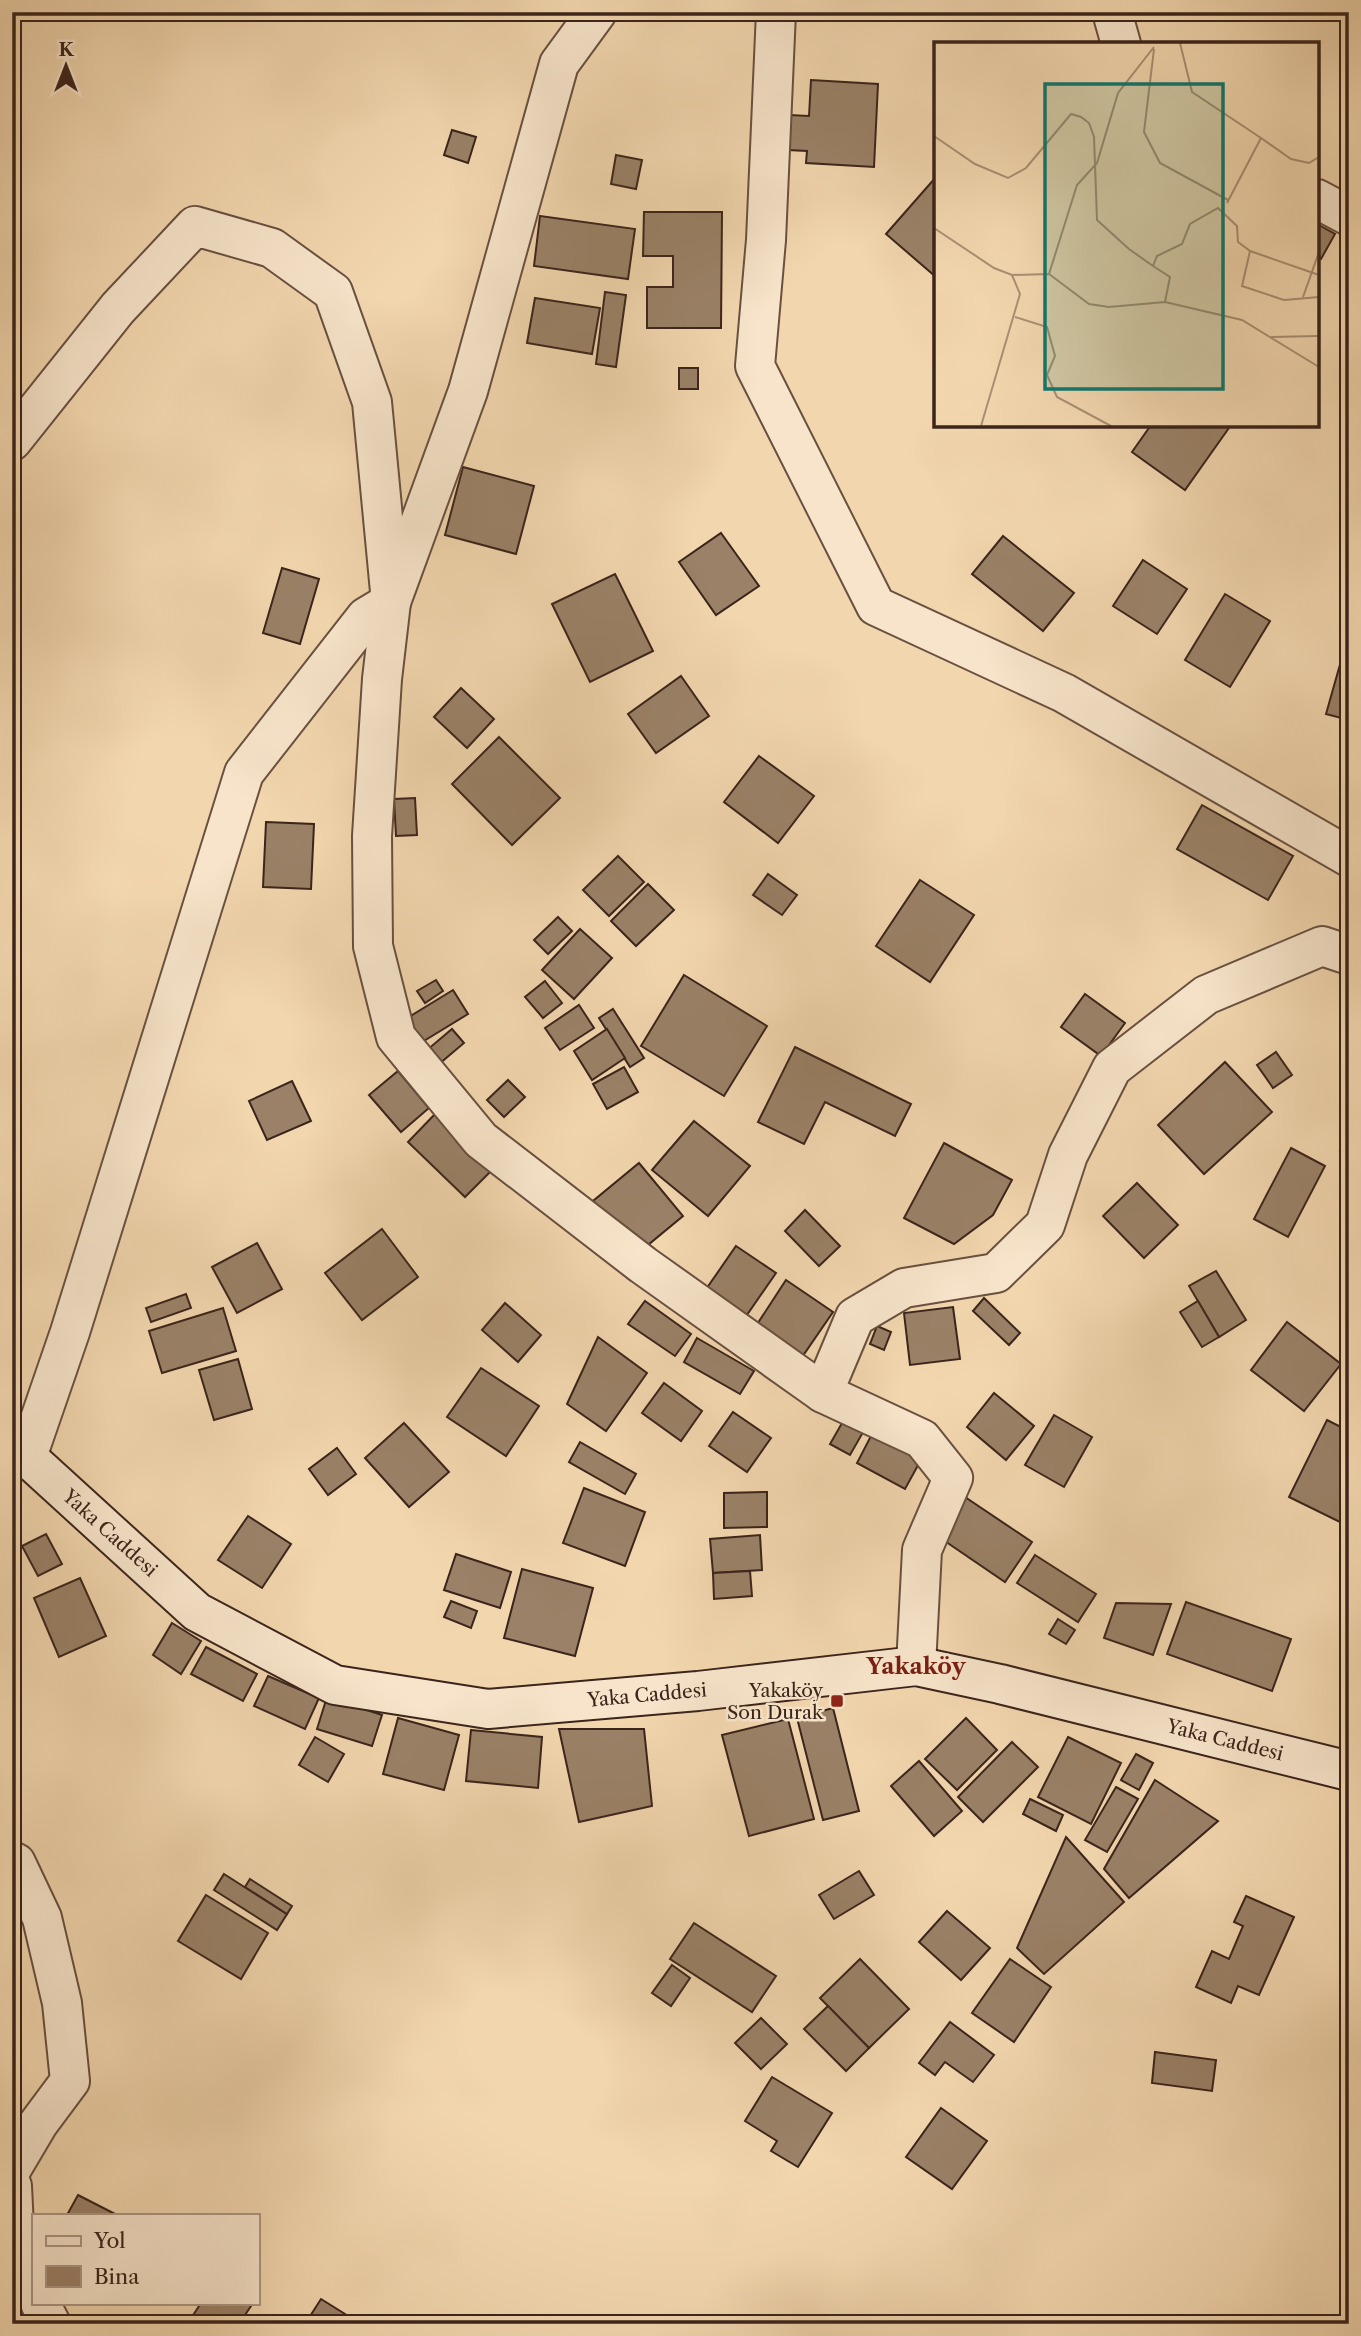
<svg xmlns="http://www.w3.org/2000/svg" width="1361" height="2336" viewBox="0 0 1361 2336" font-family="'Libre Caslon Text',serif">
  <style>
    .building { fill: #9a8167; stroke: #3b241b; stroke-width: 2 }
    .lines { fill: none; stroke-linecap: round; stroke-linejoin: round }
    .street-casing { stroke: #695040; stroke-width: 42 }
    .secondary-casing { stroke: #3b241b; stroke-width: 42 }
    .street { stroke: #f7e4ca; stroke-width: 38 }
    .secondary { stroke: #f7e4ca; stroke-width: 38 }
    .poi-dot { fill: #8f2418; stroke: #f7e4ca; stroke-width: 2.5 }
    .labels { text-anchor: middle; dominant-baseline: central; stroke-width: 5; stroke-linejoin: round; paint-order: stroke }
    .street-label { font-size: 19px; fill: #3b241b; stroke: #f7e4ca }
    .poi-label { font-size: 19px; fill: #3b241b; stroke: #f7e4ca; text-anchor: end }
    .quarter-label { font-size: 23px; font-weight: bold; fill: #7a1f14; stroke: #f7e4ca }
    .inset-road { fill: none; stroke: #a98f73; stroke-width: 2 }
    .view { fill: #0f766e; fill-opacity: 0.15; stroke: #0f766e; stroke-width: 3.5 }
    .inset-edge { fill: none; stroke: #3b241b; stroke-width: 3.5 }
  </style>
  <rect width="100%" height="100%" fill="#f2d6ae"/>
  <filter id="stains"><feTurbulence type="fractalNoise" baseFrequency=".00286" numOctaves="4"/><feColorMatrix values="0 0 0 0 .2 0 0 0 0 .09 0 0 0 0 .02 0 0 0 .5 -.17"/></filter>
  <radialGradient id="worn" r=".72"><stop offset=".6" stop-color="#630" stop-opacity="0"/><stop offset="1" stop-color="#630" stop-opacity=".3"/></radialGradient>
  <g class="building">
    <polygon points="811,80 878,84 874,167 806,163 807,151 788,150 790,115 809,116"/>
    <polygon points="452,130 476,137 468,163 444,155"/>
    <polygon points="616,155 642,160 636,189 611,184"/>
    <polygon points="936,177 936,277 886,234"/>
    <polygon points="644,212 722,212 721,328 647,328 647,287 673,287 673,256 643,256"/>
    <polygon points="540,216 635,229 628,279 534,266"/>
    <polygon points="1317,224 1335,234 1321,259 1317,257"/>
    <polygon points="605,292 626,295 616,367 596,364"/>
    <polygon points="535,298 600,308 592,354 527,343"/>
    <rect x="679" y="368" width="19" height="21"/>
    <polygon points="1151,425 1231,425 1185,490 1132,452"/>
    <polygon points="463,467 534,486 516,554 445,535"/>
    <polygon points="721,533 759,586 716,615 679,562"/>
    <polygon points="1003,536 1074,593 1043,631 972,574"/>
    <polygon points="1143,560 1187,589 1157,634 1113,606"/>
    <polygon points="282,568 319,579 300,644 263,633"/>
    <polygon points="615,574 653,651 590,682 552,604"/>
    <polygon points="1225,594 1270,621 1230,687 1185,660"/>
    <polygon points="1341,661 1349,663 1349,720 1326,714"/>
    <polygon points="681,676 709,716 656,753 628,714"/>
    <polygon points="461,688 494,719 467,748 434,717"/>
    <polygon points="499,737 560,798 512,845 452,784"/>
    <polygon points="759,756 814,796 778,843 724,802"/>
    <polygon points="415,798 417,835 396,836 394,799"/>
    <polygon points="1202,805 1293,856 1268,900 1177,849"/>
    <polygon points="266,822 314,824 311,889 263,887"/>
    <polygon points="618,856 644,882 609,916 583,890"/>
    <polygon points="768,874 797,895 782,915 753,895"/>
    <polygon points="920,880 974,915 930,982 876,946"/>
    <polygon points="648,884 674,910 636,946 611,921"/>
    <polygon points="558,917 572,931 548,954 534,940"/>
    <polygon points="580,929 612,958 574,999 542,970"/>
    <polygon points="684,975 767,1026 724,1096 641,1046"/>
    <polygon points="436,980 443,991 425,1003 417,991"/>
    <polygon points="545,981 562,1003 543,1018 525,997"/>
    <polygon points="453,990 468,1014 419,1044 404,1020"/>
    <polygon points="1085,994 1125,1023 1101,1056 1061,1027"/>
    <polygon points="579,1005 594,1028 560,1050 545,1028"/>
    <polygon points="613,1009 644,1058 630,1067 599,1018"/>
    <polygon points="452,1029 464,1043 439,1064 427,1050"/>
    <polygon points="607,1029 625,1058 592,1080 574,1051"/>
    <polygon points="795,1047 911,1104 895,1136 825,1102 804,1144 758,1122"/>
    <polygon points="1276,1052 1292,1075 1273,1088 1257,1065"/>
    <polygon points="1225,1062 1272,1112 1204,1174 1158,1125"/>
    <polygon points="624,1067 638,1092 607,1109 593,1084"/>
    <polygon points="398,1071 429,1108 401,1132 369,1095"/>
    <polygon points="508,1080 525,1097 504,1117 487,1100"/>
    <polygon points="292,1081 311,1121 267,1140 249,1101"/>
    <polygon points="436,1113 493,1169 465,1197 408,1142"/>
    <polygon points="694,1121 750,1166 708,1216 652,1170"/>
    <polygon points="1349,1131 1349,1155 1340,1151"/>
    <polygon points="944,1143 1012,1180 993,1215 954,1244 904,1218"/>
    <polygon points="1291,1148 1325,1166 1288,1237 1254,1219"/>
    <polygon points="639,1163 683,1216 637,1254 593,1201"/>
    <polygon points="1137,1183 1178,1225 1144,1258 1103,1216"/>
    <polygon points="805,1210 840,1246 819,1266 785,1231"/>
    <polygon points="382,1229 418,1277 362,1320 325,1273"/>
    <polygon points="257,1243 282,1289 237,1313 212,1267"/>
    <polygon points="736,1246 776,1273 742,1322 702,1295"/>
    <polygon points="1216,1271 1246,1320 1219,1337 1189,1286"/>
    <polygon points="786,1280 833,1312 800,1360 754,1329"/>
    <polygon points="186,1294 191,1308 151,1322 146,1308"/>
    <polygon points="984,1298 1020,1333 1009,1345 973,1311"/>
    <polygon points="645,1301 691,1334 675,1356 628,1324"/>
    <polygon points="1198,1301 1219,1337 1202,1347 1180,1312"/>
    <polygon points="505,1303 541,1335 518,1362 482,1330"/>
    <polygon points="953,1307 960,1359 910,1365 904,1313"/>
    <polygon points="223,1308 236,1351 162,1373 149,1331"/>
    <polygon points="1287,1322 1341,1364 1304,1411 1251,1370"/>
    <polygon points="877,1326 891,1332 884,1350 870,1344"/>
    <polygon points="598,1337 647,1373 606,1431 567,1404"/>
    <polygon points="697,1338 754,1371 740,1394 684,1362"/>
    <polygon points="238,1359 252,1409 214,1420 199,1370"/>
    <polygon points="481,1368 539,1406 506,1456 447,1417"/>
    <polygon points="664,1383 702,1411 681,1441 642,1413"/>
    <polygon points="994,1393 1034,1426 1006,1460 967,1427"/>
    <polygon points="733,1412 771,1438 747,1472 709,1446"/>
    <polygon points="1054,1415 1092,1437 1064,1487 1025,1465"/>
    <polygon points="846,1416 866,1427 850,1455 830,1444"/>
    <polygon points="1327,1420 1349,1431 1349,1520 1346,1525 1289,1497"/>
    <polygon points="404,1423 449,1472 409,1507 365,1458"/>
    <polygon points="873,1432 922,1458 905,1489 857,1463"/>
    <polygon points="580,1442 636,1474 625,1494 569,1462"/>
    <polygon points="337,1448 356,1474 328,1495 309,1469"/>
    <polygon points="584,1488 645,1512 625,1566 563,1543"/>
    <polygon points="767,1492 767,1527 724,1528 724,1493"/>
    <polygon points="962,1495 1032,1542 1005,1582 936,1535"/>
    <polygon points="248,1516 291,1544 262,1588 218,1560"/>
    <polygon points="46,1534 62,1564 38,1576 22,1546"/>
    <polygon points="760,1535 762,1570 713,1573 710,1539"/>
    <polygon points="456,1554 511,1572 500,1608 444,1590"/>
    <polygon points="1035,1555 1096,1594 1078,1622 1017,1583"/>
    <polygon points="522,1569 593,1588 575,1656 504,1638"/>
    <polygon points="750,1571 752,1596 714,1599 713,1573"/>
    <polygon points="80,1578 106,1636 59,1657 34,1598"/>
    <polygon points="451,1601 477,1611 471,1628 444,1617"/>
    <polygon points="1186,1602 1291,1639 1272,1691 1167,1654"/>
    <polygon points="1116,1603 1171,1604 1153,1655 1104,1638"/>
    <polygon points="1058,1619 1075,1630 1066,1644 1049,1634"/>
    <polygon points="172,1623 201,1641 181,1674 153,1655"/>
    <polygon points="206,1647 257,1674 243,1701 191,1674"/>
    <polygon points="268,1676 319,1698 305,1729 254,1706"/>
    <polygon points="327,1697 382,1715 372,1746 317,1729"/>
    <polygon points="833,1708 859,1811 823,1820 797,1718"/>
    <polygon points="398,1718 459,1735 444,1790 383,1774"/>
    <polygon points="966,1718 997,1750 957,1790 925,1759"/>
    <polygon points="788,1719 814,1819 749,1836 722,1735"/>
    <polygon points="559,1729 644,1729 652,1806 579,1822"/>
    <polygon points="471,1730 542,1737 538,1788 466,1781"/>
    <polygon points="315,1737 344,1754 328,1782 299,1765"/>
    <polygon points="1068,1737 1121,1763 1091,1824 1038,1797"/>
    <polygon points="1012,1742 1038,1767 983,1822 958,1797"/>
    <polygon points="1136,1754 1153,1763 1139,1790 1121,1780"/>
    <polygon points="919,1761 962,1811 934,1836 891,1786"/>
    <polygon points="1155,1780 1218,1821 1129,1898 1104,1869"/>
    <polygon points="1116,1787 1138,1799 1107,1852 1085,1840"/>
    <polygon points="1030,1799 1063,1815 1056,1831 1023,1814"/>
    <polygon points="1066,1837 1124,1902 1044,1974 1017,1948"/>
    <polygon points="859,1871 874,1895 834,1919 819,1895"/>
    <polygon points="224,1874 287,1914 277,1930 214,1890"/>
    <polygon points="250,1879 292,1906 287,1914 245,1887"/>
    <polygon points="206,1895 268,1933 241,1979 178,1941"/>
    <polygon points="1246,1896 1294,1917 1259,1995 1238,1986 1231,2003 1196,1987 1212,1951 1229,1959 1243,1926 1234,1922"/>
    <polygon points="947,1911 990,1948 961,1980 919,1942"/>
    <polygon points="694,1923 776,1976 752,2012 670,1959"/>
    <polygon points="860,1959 909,2009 869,2048 820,1998"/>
    <polygon points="1010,1959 1051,1987 1014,2042 972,2013"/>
    <polygon points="672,1965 690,1978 671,2006 652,1993"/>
    <polygon points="828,2006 869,2048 846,2071 804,2029"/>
    <polygon points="761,2018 787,2044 761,2069 735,2043"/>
    <polygon points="950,2022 994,2055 973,2082 945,2062 935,2075 919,2063"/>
    <polygon points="1155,2052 1216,2060 1212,2091 1152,2083"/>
    <polygon points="772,2077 832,2113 798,2167 771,2151 777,2141 745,2121"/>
    <polygon points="941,2108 987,2141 952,2189 906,2157"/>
    <polygon points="78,2195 117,2215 67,2215"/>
    <polygon points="321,2299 361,2324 305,2324"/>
    <polygon points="201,2303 253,2303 239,2324 196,2324 190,2320"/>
  </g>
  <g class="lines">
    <g class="street-casing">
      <g id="street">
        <polyline points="776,12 766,240 755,366 876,606 1064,693 1349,857"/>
        <polyline points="1112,12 1121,44"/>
        <polyline points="1317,199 1349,216"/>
        <polyline points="12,441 118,308 195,226 272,248 333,292 372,402 391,602 382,679 372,836 373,946 396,1037 481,1140 643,1265 823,1393 855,1317 904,1288 996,1273 1045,1225 1068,1155 1112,1068 1206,995 1322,946 1349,955"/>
        <polyline points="823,1393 922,1439 953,1478 922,1550 916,1666"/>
        <polyline points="27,1457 70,1332 244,773 366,617 391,602 468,391 559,64 597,12"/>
        <polyline points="12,1861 16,1863 42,1918 62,2003 70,2081 38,2124 12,2168"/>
        <polyline points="12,2186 14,2227 33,2284"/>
        <polyline points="40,2303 51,2324"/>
      </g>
    </g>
    <g class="secondary-casing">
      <polyline id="secondary" points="12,1454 27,1457 197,1612 335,1685 488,1709 698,1691 916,1666 1000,1684 1349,1771"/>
    </g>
    <use href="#street" class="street"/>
    <use href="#secondary" class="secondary"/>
  </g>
  <rect class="poi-dot" x="830" y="1694" width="14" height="14" rx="3.5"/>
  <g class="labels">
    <g class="street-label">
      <text transform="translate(110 1533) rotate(42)">Yaka Caddesi</text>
      <text transform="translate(647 1695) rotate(-5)">Yaka Caddesi</text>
      <text transform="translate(1225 1740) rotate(14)">Yaka Caddesi</text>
    </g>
    <g class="poi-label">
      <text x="823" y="1690">Yakaköy<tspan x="823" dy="22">Son Durak</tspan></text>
    </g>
    <g class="quarter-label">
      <text x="916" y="1666">Yakaköy</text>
    </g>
  </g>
  <g transform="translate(934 42)">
    <rect width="385" height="385" fill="#f2d6ae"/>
    <path class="inset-road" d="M 246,1 L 258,50 L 327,96M 220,7 L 210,90 L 226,121 L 294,158M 385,49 L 385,81M 0,94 L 41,122 L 74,136 L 92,126 L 137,72 L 147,75 L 155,81 L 160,95 L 163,178 L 195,207 L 219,224 L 223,214 L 248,202 L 256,182 L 284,166 L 303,184 L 304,200 L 316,209 L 308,244 L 350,258 L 385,255M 293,161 L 327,96 L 357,117 L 375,121 L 385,115M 0,186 L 60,226 L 78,233 L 115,232 L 155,262 L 175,265 L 231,260 L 308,278 L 385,325M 316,209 L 385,233M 219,224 L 236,235 L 231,260M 115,232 L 143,143 L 163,121 L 184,51 L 220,5M 369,255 L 385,210M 81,275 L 113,285 L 121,314 L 113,333 L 123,355 L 177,384M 337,295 L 385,294M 47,384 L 86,252 L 78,233"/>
    <path class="view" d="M 111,42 L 289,42 L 289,347 L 111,347 Z"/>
    <rect width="385" height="385" class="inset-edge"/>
  </g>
  <rect width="1361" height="2336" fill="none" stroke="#f2d6ae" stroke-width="42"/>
  <rect x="14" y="14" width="1333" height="2308" fill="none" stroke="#3b241b" stroke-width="3.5"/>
  <rect x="21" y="21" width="1319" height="2294" fill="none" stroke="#3b241b" stroke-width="2"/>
  <rect x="32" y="2214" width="228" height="91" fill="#f7e4ca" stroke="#ac9784" stroke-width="2"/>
  <rect x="46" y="2236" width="35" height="10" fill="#f7e4ca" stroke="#ac9784" stroke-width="2"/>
  <text x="94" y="2248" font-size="21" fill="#3b241b">Yol</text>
  <rect x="46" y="2266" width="35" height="21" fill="#9a8167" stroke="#ac9784" stroke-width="2"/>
  <text x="94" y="2284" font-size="21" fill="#3b241b">Bina</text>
  <g transform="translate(66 66)" stroke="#f7e4ca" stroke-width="5" paint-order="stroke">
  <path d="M0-5L12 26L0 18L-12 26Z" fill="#3b241b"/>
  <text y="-10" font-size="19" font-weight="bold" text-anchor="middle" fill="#3b241b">K</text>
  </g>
  <rect width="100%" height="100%" filter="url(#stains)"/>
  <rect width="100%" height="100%" fill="url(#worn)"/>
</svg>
